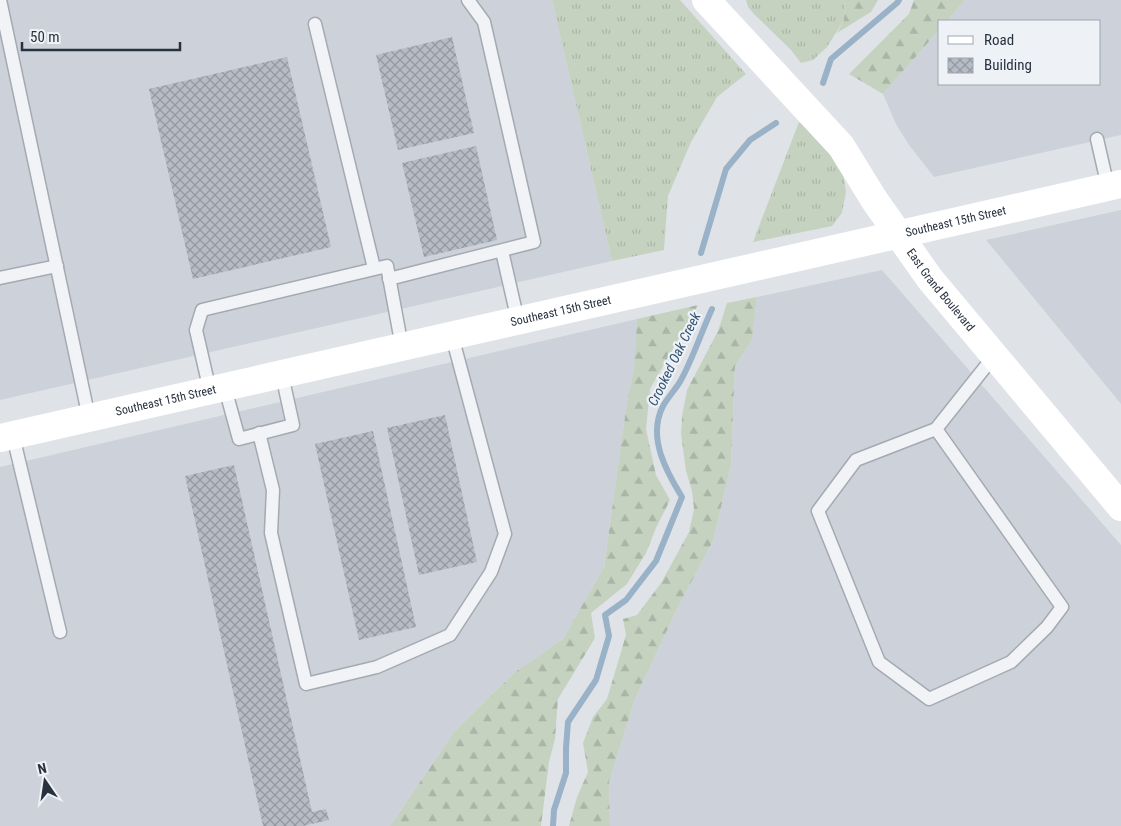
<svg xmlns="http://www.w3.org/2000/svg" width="1121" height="826" viewBox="0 0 1121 826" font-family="'Roboto Condensed',sans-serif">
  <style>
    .built { fill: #cdd2da }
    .grass { fill: url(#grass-tufts) }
    .forest { fill: url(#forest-firs) }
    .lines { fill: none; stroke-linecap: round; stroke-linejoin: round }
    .stream { stroke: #9ab2c7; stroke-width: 6 }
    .building { fill: url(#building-cross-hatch) }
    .lane-casing { stroke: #a4aab2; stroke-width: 15 }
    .lane { stroke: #f2f3f6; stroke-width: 12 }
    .secondary { stroke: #fff; stroke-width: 28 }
    .labels { text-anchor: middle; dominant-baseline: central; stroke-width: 4.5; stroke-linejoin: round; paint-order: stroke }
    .street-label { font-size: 12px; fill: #28313f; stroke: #eef2f6 }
    .water-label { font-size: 14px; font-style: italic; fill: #335272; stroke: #eef2f6 }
  </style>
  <defs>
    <pattern id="grass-tufts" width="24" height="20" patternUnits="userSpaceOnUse" patternTransform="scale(1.25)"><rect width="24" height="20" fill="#c5d2c0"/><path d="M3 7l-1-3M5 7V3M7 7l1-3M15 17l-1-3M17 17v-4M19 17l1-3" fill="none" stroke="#a9b5a6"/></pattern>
    <pattern id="forest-firs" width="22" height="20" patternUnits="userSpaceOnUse" patternTransform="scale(1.25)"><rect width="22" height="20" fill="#c5d2c0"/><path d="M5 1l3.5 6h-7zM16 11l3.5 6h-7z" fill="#a9b5a6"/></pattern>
    <pattern id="building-cross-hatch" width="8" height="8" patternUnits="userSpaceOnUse" patternTransform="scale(1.25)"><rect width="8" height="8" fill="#b6bcc5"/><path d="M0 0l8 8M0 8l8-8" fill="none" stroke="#9499a1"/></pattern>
  </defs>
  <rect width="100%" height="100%" fill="#dfe3e8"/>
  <g class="built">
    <polygon points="0,0 552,0 612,261 0,400"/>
    <polygon points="965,0 1121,0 1121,135 934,177 909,145 896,124 883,94 940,29 940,84 1100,84 1100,21 947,21"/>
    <polygon points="1121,210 1121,404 986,240"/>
    <polygon points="882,270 1121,545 1121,826 610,826 609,782 635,699 677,609 713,541 731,465 735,366 752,340 757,297"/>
    <polygon points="637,319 634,379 627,402 604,567 563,639 515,672 454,732 390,826 0,826 0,467"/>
  </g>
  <g class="grass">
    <polygon points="552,0 680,0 746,74 717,97 691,142 668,196 664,250 612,261"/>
    <polygon points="746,0 845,0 844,20 827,47 813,60 801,63 791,50 754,14 748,7"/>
    <polygon points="799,122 815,133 842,166 846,192 842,213 832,226 753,242"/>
  </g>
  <g class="forest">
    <polygon points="845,0 878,0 871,12 837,33 844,20"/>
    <polygon points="914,0 965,0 947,21 940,21 940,29 883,94 849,74 909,14"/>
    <polygon points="757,297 752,340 735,366 731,465 713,541 677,609 635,699 609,782 610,826 569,826 577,797 588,772 583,743 593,717 607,699 626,635 623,619 637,615 661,583 689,532 694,509 692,491 686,471 681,434 682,416 687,390 718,331 727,303"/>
    <polygon points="698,305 650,389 646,429 656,475 670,500 656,528 646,553 627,584 591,613 595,638 558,699 555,739 549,762 541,826 390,826 454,732 515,672 563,639 604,567 627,402 634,371 637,319"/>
  </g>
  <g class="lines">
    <g class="stream">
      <polyline points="823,83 831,59 897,3 899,0"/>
      <polyline points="701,253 726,169 750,140 776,123"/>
      <path d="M 553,826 L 554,810 L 566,773 L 566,748 L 568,722 L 596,680 L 609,636 L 605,615 L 626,600 L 656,561 L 682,497 C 666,471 647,437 663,406 C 668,397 676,389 681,380 C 693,358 701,333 712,309"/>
    </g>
  </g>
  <g class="building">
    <polygon points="452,37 474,133 398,150 376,55"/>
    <polygon points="287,57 331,247 193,279 149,89"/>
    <polygon points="476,146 497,240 424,257 402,163"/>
    <polygon points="445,415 477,562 419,575 387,428"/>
    <polygon points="373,431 416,627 359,640 315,444"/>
    <polygon points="234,465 312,812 326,809 329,820 303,826 263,826 185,476"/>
  </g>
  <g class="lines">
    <g class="lane-casing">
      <g id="lane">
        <polyline points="0,0 89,418"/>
        <polyline points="315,24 374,268"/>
        <polyline points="1097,139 1108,187"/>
        <polyline points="502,251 518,321"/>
        <polyline points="0,278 57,266"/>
        <polyline points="389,279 534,242 484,22 468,0"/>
        <polyline points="225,388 239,439 293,425 282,375"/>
        <polyline points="210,391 196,330 202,310 387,266 402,347"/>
        <polyline points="936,429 856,460 818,511 879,662 929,699 1011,662 1047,627 1062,607 936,429 994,356"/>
        <polyline points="259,433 273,490 271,533 306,684 377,667 450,635 491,572 505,534 452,336"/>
        <polyline points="13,436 60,632"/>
      </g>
    </g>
    <use href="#lane" class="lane"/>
    <g class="secondary">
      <path id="s1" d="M 706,0 L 841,146 L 875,201 L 930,279 L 1121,507"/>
      <path id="s2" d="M 0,438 L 1121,184"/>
    </g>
  </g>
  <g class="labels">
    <g class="street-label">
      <text stroke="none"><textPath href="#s2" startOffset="980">Southeast 15th Street</textPath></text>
      <text stroke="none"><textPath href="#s1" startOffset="374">East Grand Boulevard</textPath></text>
      <text stroke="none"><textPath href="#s2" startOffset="575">Southeast 15th Street</textPath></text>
      <text stroke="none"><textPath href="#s2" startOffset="170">Southeast 15th Street</textPath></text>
    </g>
    <g class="water-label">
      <text transform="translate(674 359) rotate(-64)">Crooked Oak Creek</text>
    </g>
  </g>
  <rect x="938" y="20" width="162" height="65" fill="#eef2f6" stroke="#9fa5ad"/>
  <rect x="948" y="36" width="25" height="8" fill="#ffffff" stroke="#9fa5ad"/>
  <text x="984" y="45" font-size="15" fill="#28313f">Road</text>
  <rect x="948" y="58" width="25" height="15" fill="url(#building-cross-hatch)" stroke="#9fa5ad"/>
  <text x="984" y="70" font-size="15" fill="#28313f">Building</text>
  <g transform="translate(45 781) rotate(347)" stroke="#eef2f6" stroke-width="4" paint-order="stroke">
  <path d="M0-4L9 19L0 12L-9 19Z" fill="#28313f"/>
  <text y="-8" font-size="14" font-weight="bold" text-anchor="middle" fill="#28313f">N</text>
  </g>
  <path d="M22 42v8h158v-8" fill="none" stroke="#28313f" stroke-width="2.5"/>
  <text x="30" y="42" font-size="15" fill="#28313f" stroke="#eef2f6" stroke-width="4" paint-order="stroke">50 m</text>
</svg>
